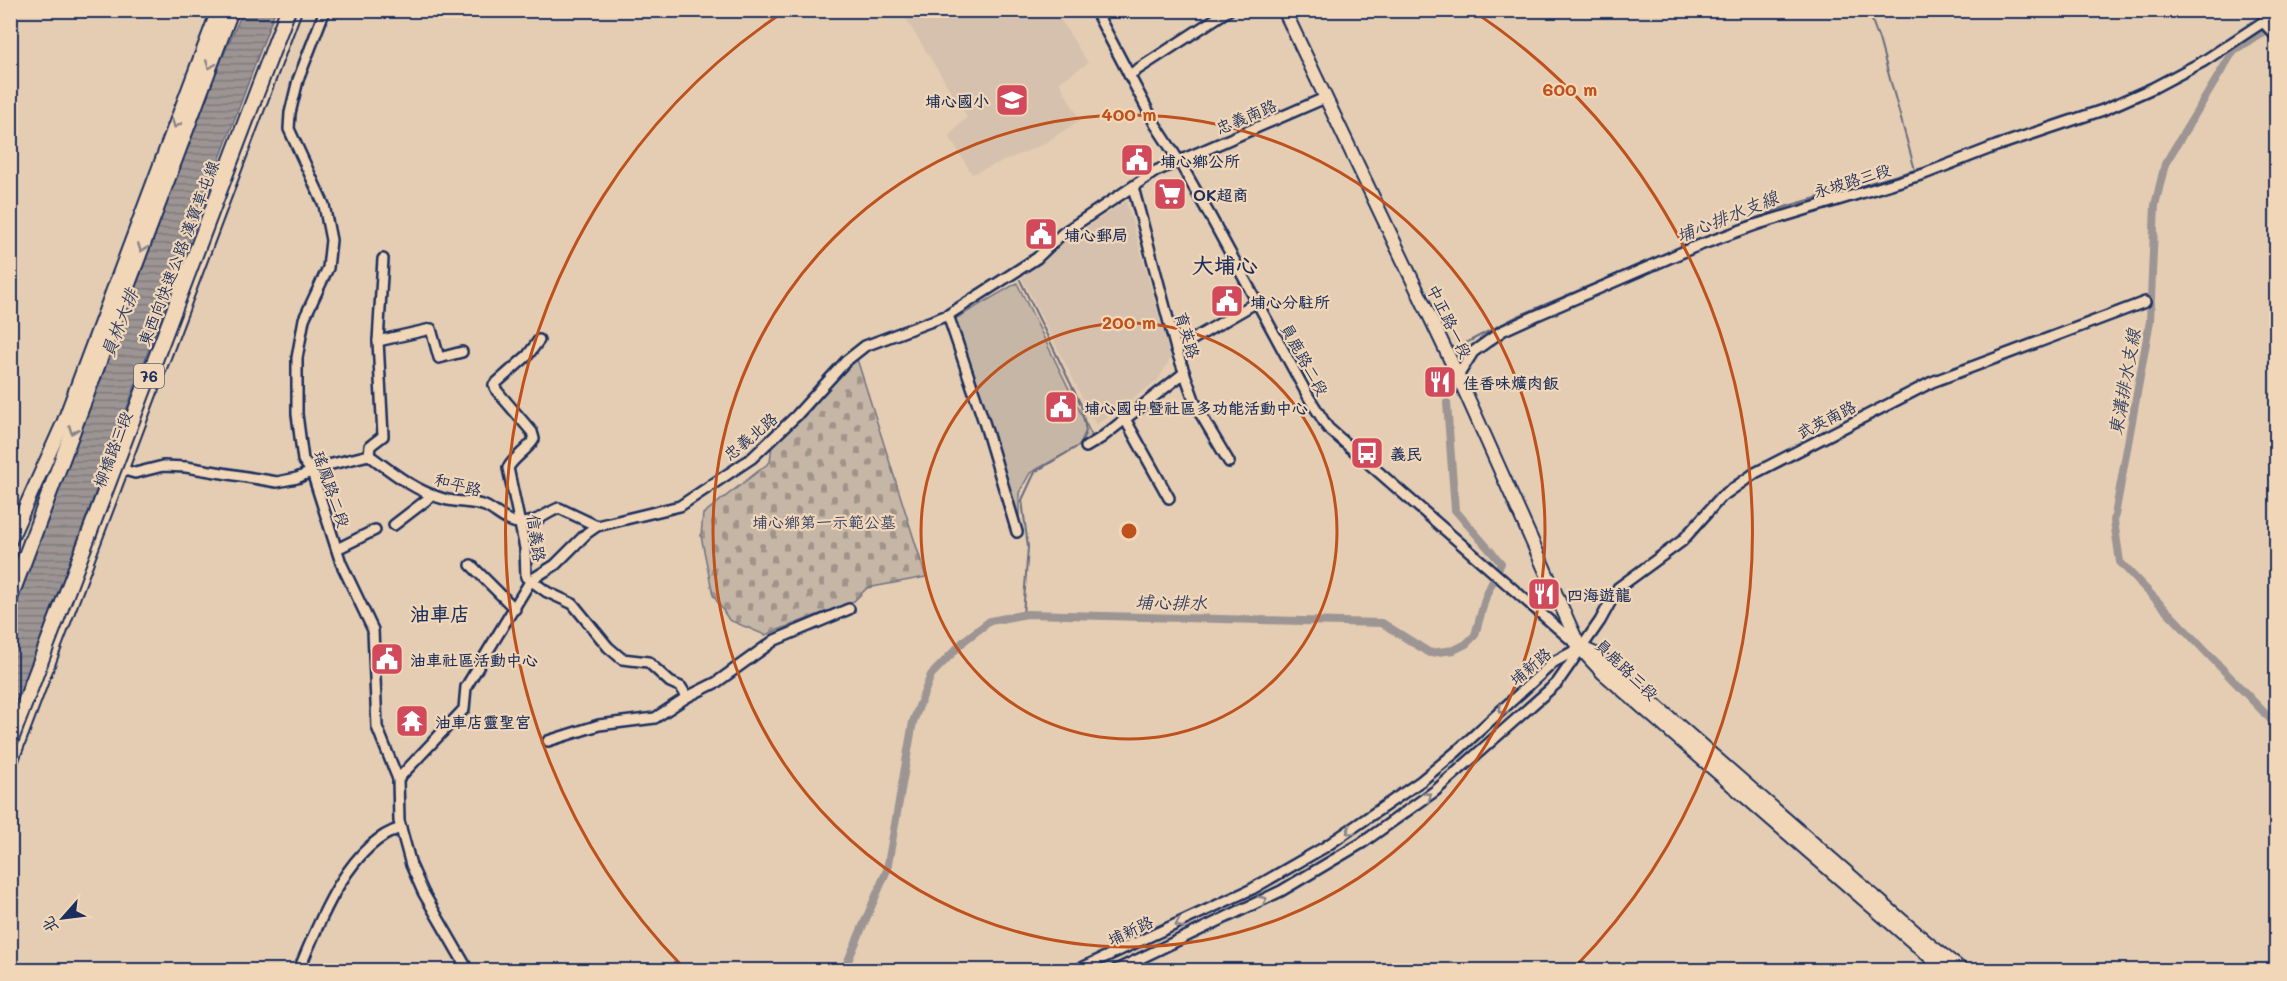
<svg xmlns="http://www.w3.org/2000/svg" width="2287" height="981" viewBox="0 0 2287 981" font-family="Mali,'LXGW WenKai TC',sans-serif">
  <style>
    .built { fill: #d5c1ad }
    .green { fill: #c6b6a6; stroke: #707282; stroke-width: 1.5 }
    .cemetery { fill: url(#cemetery-stones); stroke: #707282; stroke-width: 1.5 }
    .water { fill: url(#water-rules); stroke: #696c7e; stroke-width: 1.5 }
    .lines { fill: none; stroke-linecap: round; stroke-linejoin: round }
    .stream { stroke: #696c7e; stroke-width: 2 }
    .canal { stroke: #9d9594; stroke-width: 8 }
    .minor-casing { stroke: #1b2f5e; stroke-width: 14 }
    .major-casing { stroke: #1b2f5e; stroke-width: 16 }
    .highway-casing { stroke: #1b2f5e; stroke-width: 18 }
    .minor { stroke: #f1d7b8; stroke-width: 9 }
    .major { stroke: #f1d7b8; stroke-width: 12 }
    .highway { stroke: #f1d7b8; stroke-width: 14 }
    .highway-bridge-casing { stroke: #1b2f5e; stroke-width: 18; stroke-linecap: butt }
    .highway-bridge { stroke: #f1d7b8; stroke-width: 14 }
    .oneway { stroke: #86838b }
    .ring { fill: none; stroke: #bf511c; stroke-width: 3 }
    .labels { text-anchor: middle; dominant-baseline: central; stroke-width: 4.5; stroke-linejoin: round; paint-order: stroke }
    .shield { fill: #f1d7b8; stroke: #5b6179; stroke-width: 1.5 }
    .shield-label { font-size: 15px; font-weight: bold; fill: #1b2f5e }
    .poi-label { font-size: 16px; font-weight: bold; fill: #1b2f5e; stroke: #f1d7b8; text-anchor: start }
    .street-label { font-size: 16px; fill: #1b2f5e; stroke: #f1d7b8 }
    .park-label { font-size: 16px; fill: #354369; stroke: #f1d7b8 }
    .water-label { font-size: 18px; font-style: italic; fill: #354369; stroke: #f1d7b8 }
    .quarter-label { font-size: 20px; font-weight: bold; fill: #1b2f5e; stroke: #f1d7b8 }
    .district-label { font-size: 22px; font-weight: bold; fill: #1b2f5e; stroke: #f1d7b8 }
    .centre { fill: #bf511c; stroke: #f1d7b8; stroke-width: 3 }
    .ring-label { font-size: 18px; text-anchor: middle; font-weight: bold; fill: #bf511c; stroke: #f1d7b8; stroke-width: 4.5; stroke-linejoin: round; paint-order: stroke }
  </style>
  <defs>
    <pattern id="cemetery-stones" width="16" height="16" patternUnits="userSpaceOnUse" patternTransform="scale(1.5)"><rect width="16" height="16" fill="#c6b6a6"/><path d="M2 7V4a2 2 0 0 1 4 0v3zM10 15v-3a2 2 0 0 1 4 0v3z" fill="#a0948a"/></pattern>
    <pattern id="water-rules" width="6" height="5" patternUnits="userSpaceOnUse" patternTransform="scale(1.5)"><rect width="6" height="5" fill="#9d9594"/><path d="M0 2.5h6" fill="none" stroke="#7f7a7c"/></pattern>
  </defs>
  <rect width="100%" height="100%" fill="#e4cdb3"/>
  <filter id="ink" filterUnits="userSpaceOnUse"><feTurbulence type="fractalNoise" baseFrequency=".0167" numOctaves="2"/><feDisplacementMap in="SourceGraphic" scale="12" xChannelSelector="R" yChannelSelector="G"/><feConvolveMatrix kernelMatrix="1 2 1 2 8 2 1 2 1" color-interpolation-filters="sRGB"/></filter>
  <g filter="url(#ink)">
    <g class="built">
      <polygon points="901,11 1055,11 1088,63 1059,82 1080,120 1042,145 972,174 949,136 967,117"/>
      <polygon points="1126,201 1171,357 1158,380 1096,425 1022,278 1055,248"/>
    </g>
    <polygon class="green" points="1017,283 1093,438 1030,473 1019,493 1019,524 955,319"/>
    <polygon class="cemetery" points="857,359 926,577 867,588 854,601 765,635 729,620 713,595 701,536 703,514 770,462 772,444 805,417 844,368"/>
    <polygon class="water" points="243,11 275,11 11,719 11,616 189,133"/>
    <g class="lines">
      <g class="stream">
        <polyline points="1020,280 1081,405 1086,431 1080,445 1035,472 1022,500 1028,547 1023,615"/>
        <polyline points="1453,352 1454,349 1518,316 1695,241 1788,206 1915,170 1879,39 1868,10"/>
        <polyline points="1447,403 1451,373"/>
      </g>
      <g class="canal">
        <polyline points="2276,26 2234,50 2165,164 2155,205 2150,321 2114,521 2120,562 2276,725"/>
        <polyline points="844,970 887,870 913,722 931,675 965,640 990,621 1027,614 1382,623 1430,653 1454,650 1466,644 1475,635 1486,596 1501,563 1455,510 1447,403"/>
      </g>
      <g class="minor-casing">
        <g id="minor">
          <polyline points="325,10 298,80 290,113 289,129 324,205 331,240 328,268 304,319 297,358 297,414 303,460 312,472 341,563 373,630 377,727 398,779 399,821 411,865 423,892 468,970"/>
          <polyline points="1095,10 1155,124 1179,161 1209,214 1308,396 1328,428 1576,644"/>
          <polyline points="2263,22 2276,36"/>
          <polyline points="1129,75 1229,10"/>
          <polyline points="1133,187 1176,349 1197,408 1229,462"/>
          <polyline points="948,315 985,425 1017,532"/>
          <path d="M 539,340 L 528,355 L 494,385 L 497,391 L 532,432 L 534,439 C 527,451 515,456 508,468 L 525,548 L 526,577 L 547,592 L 573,604 L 608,647 L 622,659 L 648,662 L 670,682 L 681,687 L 687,697"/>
          <polyline points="378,341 431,329 439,358 462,352"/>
          <polyline points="1176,349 1257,302"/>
          <polyline points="1458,376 1473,352 1502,331 1535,316 1692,248 1758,224 1924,174 1996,146 2103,110 2153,88 2204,61 2263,22 2271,10"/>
          <polyline points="1125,419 1169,498"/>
          <polyline points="1086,447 1101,438 1184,373"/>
          <polyline points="369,455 370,446 383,436 378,341 383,259"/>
          <path d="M 106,465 L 135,473 L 163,466 L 186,467 L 277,482 L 297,478 L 324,466 L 369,455 C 393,473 415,491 444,499 C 457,503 472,501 485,506 C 498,512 507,524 522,523 C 538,522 546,513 559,508 L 597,526"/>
          <polyline points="394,525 433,495"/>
          <polyline points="337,549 375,530"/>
          <polyline points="471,565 515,609"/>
          <polyline points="548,741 599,725 655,718 687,697 717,682 775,640 849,609"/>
          <polyline points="398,779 464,709 466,687 531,580 555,565 587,533 597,526 680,506 752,458 796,416 846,361 865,346 948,315 1037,258 1063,233 1156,171 1325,98"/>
          <path d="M 299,970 C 318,924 349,843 401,828"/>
          <polyline points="1077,970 1252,889 1325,847 1421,781 1456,752 1554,662 1578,649"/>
          <polyline points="1116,970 1281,891 1362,843 1435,791 1557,683 1600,621 1618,588 1682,541 1721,497 1755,473 1932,382 2145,302"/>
        </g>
      </g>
      <g class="major-casing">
        <g id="major">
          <polyline points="1284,10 1458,376 1580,648 1603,673 1945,970"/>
          <polyline points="10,541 63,423 218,10"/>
          <polyline points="1584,649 1598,655 1930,945 1962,970"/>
          <polyline points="10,765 295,10"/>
        </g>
      </g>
      <g class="highway-casing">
        <polyline id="highway" points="10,598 231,10"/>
      </g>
      <use href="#minor" class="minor"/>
      <use href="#major" class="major"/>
      <use href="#highway" class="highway"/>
      <g class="highway-bridge-casing">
        <polyline id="highway-bridge" points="10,742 288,10"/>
      </g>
      <use href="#highway-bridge" class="highway-bridge"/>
    </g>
    <defs><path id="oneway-chevron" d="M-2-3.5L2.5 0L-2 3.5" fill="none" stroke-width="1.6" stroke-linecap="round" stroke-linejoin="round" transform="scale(1.5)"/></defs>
    <g class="oneway">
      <use href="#oneway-chevron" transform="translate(210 65) rotate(111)"/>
      <use href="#oneway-chevron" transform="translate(176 124) rotate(111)"/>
      <use href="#oneway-chevron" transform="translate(142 248) rotate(111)"/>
      <use href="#oneway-chevron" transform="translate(73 430) rotate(111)"/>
      <use href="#oneway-chevron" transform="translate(1502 710) rotate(137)"/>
      <use href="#oneway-chevron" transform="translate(1428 796) rotate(-36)"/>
      <use href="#oneway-chevron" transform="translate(1350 831) rotate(146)"/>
      <use href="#oneway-chevron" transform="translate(1263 900) rotate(-27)"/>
      <use href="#oneway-chevron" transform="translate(1179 924) rotate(155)"/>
    </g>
  </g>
  <g class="ring">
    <circle cx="1129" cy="531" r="208"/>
    <circle cx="1129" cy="531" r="416"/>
    <path d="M684 968A624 624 0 0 1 785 11M1473 11A624 624 0 0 1 1574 968"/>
  </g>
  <defs>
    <g id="school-square" transform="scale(1.725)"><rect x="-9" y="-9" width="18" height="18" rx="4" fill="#d1495b" stroke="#f1d7b8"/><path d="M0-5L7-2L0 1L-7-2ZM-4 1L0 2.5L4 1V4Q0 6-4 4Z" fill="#fff"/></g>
    <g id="civic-square" transform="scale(1.725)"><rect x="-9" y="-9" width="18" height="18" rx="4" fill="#d1495b" stroke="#f1d7b8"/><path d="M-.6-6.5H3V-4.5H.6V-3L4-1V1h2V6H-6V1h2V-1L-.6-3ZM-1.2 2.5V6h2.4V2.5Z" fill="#fff"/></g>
    <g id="supermarket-square" transform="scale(1.725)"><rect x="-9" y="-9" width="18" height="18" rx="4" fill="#d1495b" stroke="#f1d7b8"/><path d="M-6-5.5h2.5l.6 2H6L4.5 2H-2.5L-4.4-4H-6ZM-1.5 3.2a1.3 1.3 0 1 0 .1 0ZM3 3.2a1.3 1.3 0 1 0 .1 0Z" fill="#fff"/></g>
    <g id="restaurant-square" transform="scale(1.725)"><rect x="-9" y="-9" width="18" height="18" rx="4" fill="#d1495b" stroke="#f1d7b8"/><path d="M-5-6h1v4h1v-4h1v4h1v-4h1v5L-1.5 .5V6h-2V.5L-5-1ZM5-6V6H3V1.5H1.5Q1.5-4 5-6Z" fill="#fff"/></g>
    <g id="bus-square" transform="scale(1.725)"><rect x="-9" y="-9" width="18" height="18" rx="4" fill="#d1495b" stroke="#f1d7b8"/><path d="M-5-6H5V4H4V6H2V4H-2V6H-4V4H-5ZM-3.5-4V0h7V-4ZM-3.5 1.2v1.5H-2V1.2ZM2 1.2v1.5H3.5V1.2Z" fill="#fff"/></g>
    <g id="temple-square" transform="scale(1.725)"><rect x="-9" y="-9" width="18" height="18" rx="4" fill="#d1495b" stroke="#f1d7b8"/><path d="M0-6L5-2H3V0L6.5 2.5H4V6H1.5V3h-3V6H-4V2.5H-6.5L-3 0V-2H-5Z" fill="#fff"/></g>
  </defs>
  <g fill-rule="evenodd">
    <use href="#school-square" x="1012" y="100"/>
    <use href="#civic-square" x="1137" y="160"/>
    <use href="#supermarket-square" x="1170" y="194"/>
    <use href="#civic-square" x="1041" y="234"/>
    <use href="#civic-square" x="1227" y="301"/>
    <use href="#restaurant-square" x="1440" y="382"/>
    <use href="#civic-square" x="1061" y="407"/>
    <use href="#bus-square" x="1367" y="453"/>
    <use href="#restaurant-square" x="1544" y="594"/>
    <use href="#civic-square" x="387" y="659"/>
    <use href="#temple-square" x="412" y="721"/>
  </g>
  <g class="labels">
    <rect class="shield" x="134" y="364" width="30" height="24" rx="4.5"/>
    <g class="shield-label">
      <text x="149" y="376">76</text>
    </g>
    <g class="poi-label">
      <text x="989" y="100" text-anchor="end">埔心國小</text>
      <text x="1160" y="160">埔心鄉公所</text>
      <text x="1193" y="194">OK超商</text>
      <text x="1064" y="234">埔心郵局</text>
      <text x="1250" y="301">埔心分駐所</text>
      <text x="1463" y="382">佳香味爌肉飯</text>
      <text x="1084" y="407">埔心國中暨社區多功能活動中心</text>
      <text x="1390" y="453">義民</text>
      <text x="1567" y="594">四海遊龍</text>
      <text x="410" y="659">油車社區活動中心</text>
      <text x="435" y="721">油車店靈聖宮</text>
    </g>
    <g class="street-label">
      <text transform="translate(1246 116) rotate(-23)">忠義南路</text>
      <text transform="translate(1852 180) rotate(-17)">永坡路三段</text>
      <text transform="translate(178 253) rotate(-69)">東西向快速公路 漢寶草屯線</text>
      <text transform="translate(1450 321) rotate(64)">中正路一段</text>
      <text transform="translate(1188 335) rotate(73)">育英路</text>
      <text transform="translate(1305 359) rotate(61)">員鹿路二段</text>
      <text transform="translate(1826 419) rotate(-27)">武英南路</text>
      <text transform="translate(750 436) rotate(-40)">忠義北路</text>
      <text transform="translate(112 449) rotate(-69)">柳橋路三段</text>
      <text transform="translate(458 484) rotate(14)">和平路</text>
      <text transform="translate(332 489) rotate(71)">瑤鳳路二段</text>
      <text transform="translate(537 538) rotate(82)">信義路</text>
      <text transform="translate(1530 666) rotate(-40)">埔新路</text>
      <text transform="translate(1627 669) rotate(44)">員鹿路三段</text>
      <text transform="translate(1130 930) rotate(-25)">埔新路</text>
    </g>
    <g class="park-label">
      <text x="824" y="521">埔心鄉第一示範公墓</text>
    </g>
    <g class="water-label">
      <text transform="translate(1727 216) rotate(-22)">埔心排水支線</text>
      <text transform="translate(119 323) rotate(-69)">員林大排</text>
      <text transform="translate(2124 382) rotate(-80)">東溝排水支線</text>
      <text transform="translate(1171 602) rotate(1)">埔心排水</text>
    </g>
    <g class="quarter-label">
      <text x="440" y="613">油車店</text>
    </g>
    <g class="district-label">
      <text x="1225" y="264">大埔心</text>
    </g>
  </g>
  <circle cx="1129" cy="531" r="9" class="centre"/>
  <g class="ring-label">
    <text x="1570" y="96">600 m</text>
    <text x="1129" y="121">400 m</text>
    <text x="1129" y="329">200 m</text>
  </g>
  <rect width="2287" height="981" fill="none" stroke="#f1d7b8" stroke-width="36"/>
  <rect x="18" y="18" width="2251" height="945" fill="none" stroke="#1b2f5e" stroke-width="2" filter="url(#ink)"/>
  <g transform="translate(63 918) rotate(242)" stroke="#f1d7b8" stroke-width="4.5" paint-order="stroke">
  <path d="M0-4.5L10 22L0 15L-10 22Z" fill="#1b2f5e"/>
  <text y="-9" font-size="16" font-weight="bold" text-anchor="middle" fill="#1b2f5e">北</text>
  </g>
</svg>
